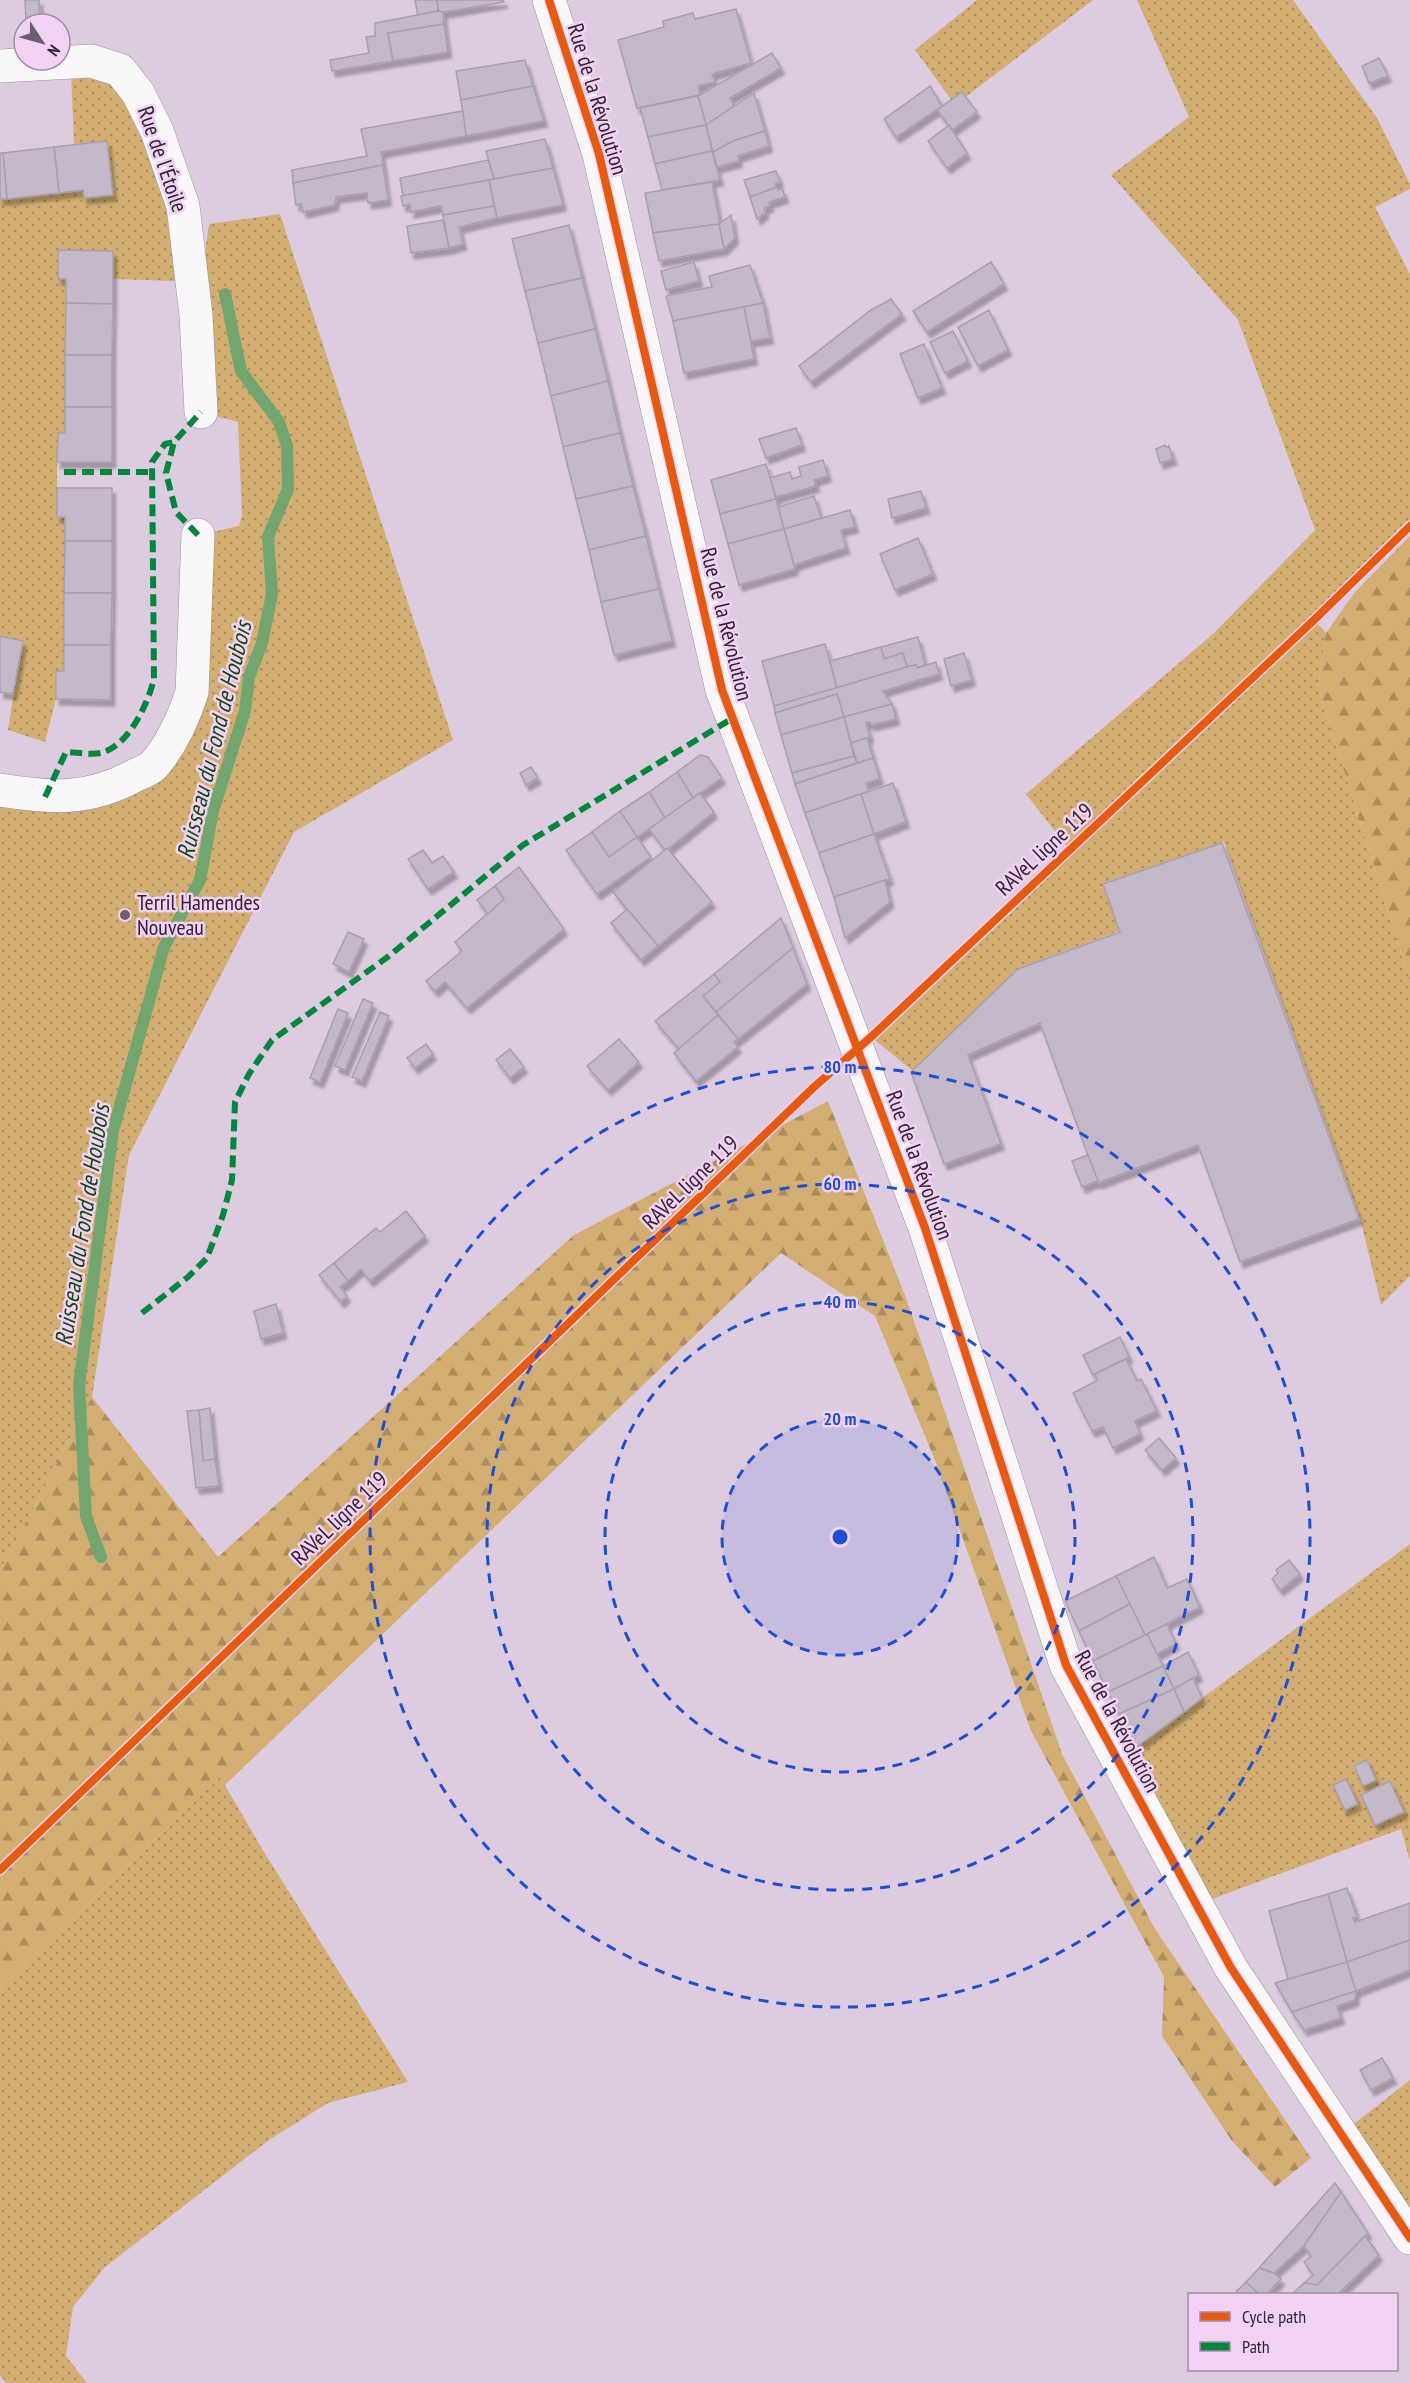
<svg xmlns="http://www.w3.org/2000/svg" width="1410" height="2383" viewBox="0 0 1410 2383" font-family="'PT Sans Narrow',sans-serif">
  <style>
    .grass { fill: url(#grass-dots) }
    .forest { fill: url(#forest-firs) }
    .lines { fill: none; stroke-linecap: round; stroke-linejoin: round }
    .stream { stroke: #72a670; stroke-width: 12 }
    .building { fill: #c2b8c8; stroke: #a99eae; stroke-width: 1.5; filter: url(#shadow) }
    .minor-casing { stroke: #9d909e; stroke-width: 34 }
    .tertiary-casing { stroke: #9d909e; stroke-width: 34 }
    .path { stroke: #cfc9cf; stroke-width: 4; stroke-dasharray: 6 3; stroke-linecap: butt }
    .minor { stroke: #faf7fa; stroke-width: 33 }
    .tertiary { stroke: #faf7fa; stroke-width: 33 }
    .quiet { stroke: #00873e; stroke-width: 6; stroke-dasharray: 12 6; stroke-linecap: butt }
    .cycleway-casing { stroke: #f1d1f4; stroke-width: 11 }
    .cycleway { stroke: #e8590c; stroke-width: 8 }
    .ring { fill: none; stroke: #1d4ed8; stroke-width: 3; stroke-dasharray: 10 8 }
    .poi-dot { fill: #6d5f6f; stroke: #f1d1f4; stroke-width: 2 }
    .labels { text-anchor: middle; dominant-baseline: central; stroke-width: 5; stroke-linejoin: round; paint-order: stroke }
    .street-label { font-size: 22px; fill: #312532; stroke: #f1d1f4 }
    .poi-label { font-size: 22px; fill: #312532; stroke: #f1d1f4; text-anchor: start }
    .water-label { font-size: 24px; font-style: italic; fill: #114a10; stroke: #f1d1f4 }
    .centre { fill: #1d4ed8; stroke: #f1d1f4; stroke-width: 3 }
    .ring-label { font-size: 18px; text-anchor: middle; font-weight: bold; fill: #1d4ed8; stroke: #f1d1f4; stroke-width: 5; stroke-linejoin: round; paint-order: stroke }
  </style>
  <defs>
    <pattern id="grass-dots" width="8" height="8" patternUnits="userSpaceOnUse" patternTransform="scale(1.5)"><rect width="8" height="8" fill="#d2ae72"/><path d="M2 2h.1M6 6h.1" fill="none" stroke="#ab8d5e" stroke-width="1.8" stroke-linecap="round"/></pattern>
    <pattern id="forest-firs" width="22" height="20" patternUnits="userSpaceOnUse" patternTransform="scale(1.5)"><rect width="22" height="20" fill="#d2ae72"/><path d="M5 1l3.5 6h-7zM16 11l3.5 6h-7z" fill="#ab8d5e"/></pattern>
    <filter id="shadow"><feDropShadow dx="3.5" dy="6" stdDeviation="1.5" flood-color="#0004"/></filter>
  </defs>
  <rect width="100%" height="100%" fill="#ddccdf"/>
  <g class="grass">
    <polygon points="977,0 1093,0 955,105 915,50"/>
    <polygon points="1137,0 1293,0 1377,118 1410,184 1410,189 1375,207 1410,274 1410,526 1313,619 1326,633 1318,688 1410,980 1410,1276 1381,1305 1360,1218 1224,842 1104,883 1119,931 1017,969 913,1071 871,1037 1069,849 1026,794 1214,633 1315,530 1238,320 1111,175 1189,117"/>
    <polygon points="71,72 116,84 163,185 176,281 113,279 113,251 59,251 58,279 66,279 65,432 57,434 57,516 65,517 64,671 56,671 56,699 45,742 8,730 22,641 0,636 0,199 84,190 74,145"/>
    <polygon points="280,214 453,740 294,832 129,1155 92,1397 0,1571 0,788 64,797 172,753 198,535 239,526 242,516 238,422 201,412 196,315 209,224"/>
    <polygon points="1410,1544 1410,1861 1401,1829 1196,1905 1120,1766 1135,1748"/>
    <polygon points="220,1777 264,1852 408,2082 328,2103 269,2140 105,2267 73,2307 66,2356 87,2383 6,2383 0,2375 0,1988"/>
    <polygon points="1410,2080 1410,2238 1341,2134"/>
  </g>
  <g class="forest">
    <polygon points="1410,536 1410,980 1318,688 1326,633 1355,592"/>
    <polygon points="828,1101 906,1298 1062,1754 1155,1929 1311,2158 1275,2187 1232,2141 1162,2036 1164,1977 1031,1731 935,1460 875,1316 781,1253 225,1785 220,1777 0,1988 0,1571 92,1397 218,1557 574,1235"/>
  </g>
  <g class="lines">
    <polyline class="stream" points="101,1557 86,1516 79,1385 113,1131 164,947 200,880 213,811 245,711 249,677 262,643 272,594 268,537 288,489 287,446 279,422 241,371 225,294"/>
  </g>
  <g class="building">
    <polygon points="25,0 39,0 40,22 26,23"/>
    <polygon points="415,0 437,0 438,11 418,16"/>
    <polygon points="437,0 503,0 504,2 439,13"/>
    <polygon points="736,9 751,63 712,74 715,82 698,86 700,95 637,108 618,40 664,27 663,21 693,13 695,19"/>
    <polygon points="438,11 443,12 444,24 388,33 393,61 332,71 330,60 369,53 366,37 375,36 375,23"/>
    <polygon points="444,24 448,52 393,61 388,33"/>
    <polygon points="772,53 781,68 730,98 734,106 706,125 698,96"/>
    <polygon points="1379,58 1388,76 1369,83 1362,66"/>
    <polygon points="525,60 533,86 461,100 456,71"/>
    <polygon points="533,86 544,121 466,136 461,100"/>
    <polygon points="930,86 942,106 896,137 884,119"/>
    <polygon points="962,92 977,112 952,130 937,110"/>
    <polygon points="754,93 765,131 733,141 713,152 706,125"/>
    <polygon points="698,96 706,125 648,137 640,108"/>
    <polygon points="463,111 466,136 381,152 383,165 293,183 292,170 367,156 361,129"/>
    <polygon points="706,125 712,151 655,164 648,137"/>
    <polygon points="949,125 967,153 947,168 928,141"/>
    <polygon points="765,131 769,146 738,156 739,161 717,167 713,152 733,141"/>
    <polygon points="545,139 553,168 494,179 486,151"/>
    <polygon points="107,141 113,195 84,198 83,190 59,193 54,147"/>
    <polygon points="54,147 59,193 7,199 3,153"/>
    <polygon points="712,151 720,180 662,190 655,164"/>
    <polygon points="0,153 3,153 7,199 0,199"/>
    <polygon points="488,160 494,179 403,196 400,178"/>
    <polygon points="383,165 388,200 368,203 367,193 336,197 335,205 303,212 301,204 296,205 293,183"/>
    <polygon points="553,168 563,205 497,218 489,180"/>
    <polygon points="776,171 780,182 775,184 777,187 750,197 744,180"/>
    <polygon points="489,180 494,206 443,215 441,206 411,212 410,204 403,206 401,196"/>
    <polygon points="712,182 720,224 653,233 645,193"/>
    <polygon points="777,187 778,190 782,188 785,197 769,202 770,206 764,208 765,213 757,219 750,197"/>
    <polygon points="494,206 497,218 459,227 463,244 449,248 443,215"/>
    <polygon points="731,215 735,238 724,249 719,224"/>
    <polygon points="443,220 449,248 411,253 407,226"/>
    <polygon points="719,224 724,249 659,261 653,233"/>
    <polygon points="569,225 582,278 525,291 512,239"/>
    <polygon points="58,250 113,251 113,304 66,303 66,279 58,279"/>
    <polygon points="694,262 699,281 666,290 661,271"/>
    <polygon points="991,262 1004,284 927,332 913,311"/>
    <polygon points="750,265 763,303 673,321 666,296 712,287 709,276"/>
    <polygon points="582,278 595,329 538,343 525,291"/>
    <polygon points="891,299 902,314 811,382 799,366 871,310"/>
    <polygon points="66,303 113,304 112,355 65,355"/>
    <polygon points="763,303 770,338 751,341 744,307"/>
    <polygon points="744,307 754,359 684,373 673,321"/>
    <polygon points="989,310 1008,350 978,366 958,327"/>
    <polygon points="595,329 608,381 551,396 538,343"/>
    <polygon points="953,331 968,361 945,373 930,342"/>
    <polygon points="924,344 942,388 918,398 900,354"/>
    <rect x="65" y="355" width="47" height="52"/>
    <polygon points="608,381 620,433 563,447 551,396"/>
    <polygon points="65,407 112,407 112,462 57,462 58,433 65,433"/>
    <polygon points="796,428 802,445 766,458 759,439"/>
    <polygon points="620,433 633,486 576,499 563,447"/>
    <polygon points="1165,445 1166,447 1169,446 1173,459 1160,463 1156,449"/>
    <polygon points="823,460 828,476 814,480 816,486 776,497 770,478 790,472 792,479 801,476 799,467"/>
    <polygon points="766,464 776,499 720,514 711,480"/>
    <polygon points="633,486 646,536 589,550 576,499"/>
    <polygon points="57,488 112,488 112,541 65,541 65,517 57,517"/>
    <polygon points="921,491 926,508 892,518 888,499"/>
    <polygon points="814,496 821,518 784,529 778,507"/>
    <polygon points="776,499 784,529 728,544 720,514"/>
    <polygon points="850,510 855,527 841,530 846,548 794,565 784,529"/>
    <polygon points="784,529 795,569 739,585 728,544"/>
    <polygon points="646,536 659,589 601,602 589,550"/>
    <polygon points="918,538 933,574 895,590 880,554"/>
    <polygon points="65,541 112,541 112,593 64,593"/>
    <polygon points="659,589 672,641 614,655 601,602"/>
    <polygon points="64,593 112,593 111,645 64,645"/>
    <polygon points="0,636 23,641 13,694 0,692"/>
    <polygon points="918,637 925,665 917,668 916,665 907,667 903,653 884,659 881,647"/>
    <polygon points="825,644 837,688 774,706 762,661"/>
    <polygon points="64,645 111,645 111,700 56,699 56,671 64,671"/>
    <polygon points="881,647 884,659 903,653 907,667 837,688 830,661"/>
    <polygon points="964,653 972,680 951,686 944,659"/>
    <polygon points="936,662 939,674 883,691 892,704 844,717 837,694 775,713 774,706 907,667 916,665 917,668"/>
    <polygon points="837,694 844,717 781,735 775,713"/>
    <polygon points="892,704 896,719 871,725 870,722 866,723 870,737 851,743 844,717"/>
    <polygon points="844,717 854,756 792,773 781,735"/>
    <polygon points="867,738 873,758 857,763 851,743"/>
    <polygon points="700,755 708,757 722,778 693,798 677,772"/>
    <polygon points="854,756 857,763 795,784 792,773"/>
    <polygon points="873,758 880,779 866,783 869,791 805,813 795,784"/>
    <polygon points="531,767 538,778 526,785 520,773"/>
    <polygon points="677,772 693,798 665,818 649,792"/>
    <polygon points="893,783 906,822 874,834 861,794"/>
    <polygon points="649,792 665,818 637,837 620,811"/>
    <polygon points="700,793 714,812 668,849 664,849 649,829"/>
    <polygon points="861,794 874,834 819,853 805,813"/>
    <polygon points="620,811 637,837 609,857 592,832"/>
    <polygon points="592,832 609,857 637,837 651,857 597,894 566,850"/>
    <polygon points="874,834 890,879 834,897 819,853"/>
    <polygon points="1222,843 1359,1219 1240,1262 1198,1145 1098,1183 1040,1023 968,1055 1001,1144 944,1164 911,1072 1018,969 1120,932 1103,884"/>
    <polygon points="667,848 712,902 658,946 613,892"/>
    <polygon points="423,850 432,863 443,856 454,872 428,889 408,859"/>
    <polygon points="519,867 564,929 467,1008 445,982 435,991 426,981 462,951 455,942 504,899 495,886"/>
    <polygon points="885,880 890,902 845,938 834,897"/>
    <polygon points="495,886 504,899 488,914 477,900"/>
    <polygon points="627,909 658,946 641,960 611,923"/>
    <polygon points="781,918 793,948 716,1012 703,996 720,982 714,974"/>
    <polygon points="348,932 364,939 349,972 333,964"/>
    <polygon points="793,948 807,984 738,1039 716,1012"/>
    <polygon points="714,974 720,982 703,996 718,1015 679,1049 655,1021"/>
    <polygon points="363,999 373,1003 345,1070 335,1066"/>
    <polygon points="338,1009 348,1013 320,1082 310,1078"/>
    <polygon points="380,1012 389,1016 362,1081 352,1077"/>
    <polygon points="718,1015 738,1039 734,1042 738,1047 696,1081 674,1053"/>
    <polygon points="619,1039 639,1062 608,1090 587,1066"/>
    <polygon points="426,1044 433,1054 415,1068 407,1058"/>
    <polygon points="510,1049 524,1067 510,1078 496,1060"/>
    <polygon points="1088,1155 1098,1181 1082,1187 1072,1161"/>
    <polygon points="406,1211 425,1236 370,1281 361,1269 348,1281 334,1263 376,1228 380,1232"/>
    <polygon points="334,1263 348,1281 340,1287 347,1296 341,1302 319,1275"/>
    <polygon points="276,1304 283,1333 261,1339 254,1311"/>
    <polygon points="1120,1337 1129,1357 1093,1375 1083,1355"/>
    <polygon points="1126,1359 1137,1381 1141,1379 1157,1411 1135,1421 1140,1434 1113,1448 1103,1427 1092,1431 1073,1393 1098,1380 1095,1374"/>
    <polygon points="210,1408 215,1459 203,1461 199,1410"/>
    <polygon points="199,1410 203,1461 215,1459 219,1486 196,1488 187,1411"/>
    <polygon points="1159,1438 1176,1458 1162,1470 1145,1450"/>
    <polygon points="1154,1557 1167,1588 1187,1579 1200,1607 1145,1635 1116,1576"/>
    <polygon points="1289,1560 1300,1574 1280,1590 1272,1579 1278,1573 1276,1570"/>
    <polygon points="1116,1576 1130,1604 1079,1631 1065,1601"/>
    <polygon points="1130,1604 1145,1635 1093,1661 1079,1631"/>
    <polygon points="1167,1624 1176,1644 1157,1654 1147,1634"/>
    <polygon points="1147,1634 1163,1666 1108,1692 1093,1661"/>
    <polygon points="1188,1652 1199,1675 1174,1689 1163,1666"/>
    <polygon points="1163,1666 1174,1689 1119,1714 1108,1692"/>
    <polygon points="1193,1678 1202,1698 1184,1712 1174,1689"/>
    <polygon points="1174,1689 1184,1712 1135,1748 1119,1714"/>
    <polygon points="1367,1760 1376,1780 1363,1786 1354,1766"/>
    <polygon points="1346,1779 1358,1804 1345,1810 1333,1785"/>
    <polygon points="1390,1781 1404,1812 1375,1825 1361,1795"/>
    <polygon points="1347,1888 1357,1917 1353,1918 1355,1922 1410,1903 1410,1940 1347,1962 1356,1991 1292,2012 1275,1983 1347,1962 1328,1894"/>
    <polygon points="1328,1894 1347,1962 1288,1979 1269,1911"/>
    <polygon points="1410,1940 1410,1970 1356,1991 1347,1962"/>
    <polygon points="1356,1991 1355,2000 1337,2006 1341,2018 1304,2030 1292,2012"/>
    <polygon points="1382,2058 1393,2078 1371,2090 1360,2070"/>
    <polygon points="1335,2183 1341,2192 1304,2246 1274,2273 1259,2268"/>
    <polygon points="1341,2192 1368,2233 1317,2285 1304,2283 1313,2275 1304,2262 1311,2256 1304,2246"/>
    <polygon points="1365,2236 1379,2255 1338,2294 1292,2294 1304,2283 1317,2285"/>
    <polygon points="1259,2268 1274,2273 1281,2279 1267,2294 1259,2294 1246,2282"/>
    <polygon points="1246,2282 1259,2294 1234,2294"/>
  </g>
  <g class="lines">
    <g class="minor-casing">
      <g id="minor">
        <polyline points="0,66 91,61 120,70 138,93 157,131 183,206 196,315 201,412"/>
        <path d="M 0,790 C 50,798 88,801 134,776 C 140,773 149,770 154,765 C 171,745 184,717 192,692 L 198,535"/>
      </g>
    </g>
    <g class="tertiary-casing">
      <polyline id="tertiary" points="549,0 599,154 722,690 925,1228 1066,1665 1231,1968 1410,2238"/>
    </g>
    <polyline class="path" points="152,472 166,473"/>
    <use href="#minor" class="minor"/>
    <use href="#tertiary" class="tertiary"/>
    <g class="quiet">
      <polyline points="64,472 152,472"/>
      <polyline points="198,535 176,512 166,473 174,442 201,412"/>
      <path d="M 45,797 L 66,752 C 76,752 94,756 104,752 C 130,743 148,703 154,679 L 152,462 L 165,444 L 174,442"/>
      <polyline points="142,1313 188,1277 207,1258 223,1215 232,1180 235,1102 249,1074 272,1040 389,956 523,845 733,718"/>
    </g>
    <g class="cycleway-casing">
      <g id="cycleway">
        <polyline points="549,0 599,154 722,690 925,1228 1066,1665 1231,1968 1410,2238"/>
        <polyline points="0,1870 814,1087 871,1037 1314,620 1410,526"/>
      </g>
    </g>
    <use href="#cycleway" class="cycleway"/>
  </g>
  <circle cx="840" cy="1537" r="118" fill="#1d4ed8" fill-opacity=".12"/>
  <g class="ring">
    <circle cx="840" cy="1537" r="118"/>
    <circle cx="840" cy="1537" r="235"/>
    <circle cx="840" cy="1537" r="353"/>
    <circle cx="840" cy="1537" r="470"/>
  </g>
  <circle class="poi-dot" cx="125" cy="915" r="6"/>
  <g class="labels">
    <g class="street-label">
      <text transform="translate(598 99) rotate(73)">Rue de la Révolution</text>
      <text transform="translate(163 159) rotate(71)">Rue de l'Étoile</text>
      <text transform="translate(727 624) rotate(76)">Rue de la Révolution</text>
      <text transform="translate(1044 849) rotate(-43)">RAVeL ligne 119</text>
      <text transform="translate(920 1165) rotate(70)">Rue de la Révolution</text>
      <text transform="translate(690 1182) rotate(-44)">RAVeL ligne 119</text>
      <text transform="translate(339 1518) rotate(-44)">RAVeL ligne 119</text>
      <text transform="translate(1118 1721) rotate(62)">Rue de la Révolution</text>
    </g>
    <g class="poi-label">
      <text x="137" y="902">Terril Hamendes<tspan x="137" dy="25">Nouveau</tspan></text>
    </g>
    <g class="water-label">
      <text transform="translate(214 740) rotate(-76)">Ruisseau du Fond de Houbois</text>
      <text transform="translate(82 1225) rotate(-81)">Ruisseau du Fond de Houbois</text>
    </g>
  </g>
  <circle cx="840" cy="1537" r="9" class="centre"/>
  <g class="ring-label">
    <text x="840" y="1073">80 m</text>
    <text x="840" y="1190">60 m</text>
    <text x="840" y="1308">40 m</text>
    <text x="840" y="1425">20 m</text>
  </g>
  <rect x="1188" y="2293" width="210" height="78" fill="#f1d1f4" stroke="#a48ca6" stroke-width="1.5"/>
  <rect x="1200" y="2312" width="30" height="9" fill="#e8590c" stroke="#a48ca6" stroke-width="1.5"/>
  <text x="1242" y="2323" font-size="18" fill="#312532">Cycle path</text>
  <rect x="1200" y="2342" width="30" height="9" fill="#00873e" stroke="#a48ca6" stroke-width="1.5"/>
  <text x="1242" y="2353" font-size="18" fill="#312532">Path</text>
  <g transform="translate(42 42) rotate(126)"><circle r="28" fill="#f1d1f4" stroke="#a48ca6" stroke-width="1.5"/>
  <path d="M0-4.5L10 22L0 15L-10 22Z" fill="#6d5f6f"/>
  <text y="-9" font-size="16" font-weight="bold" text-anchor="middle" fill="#312532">N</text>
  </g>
</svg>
